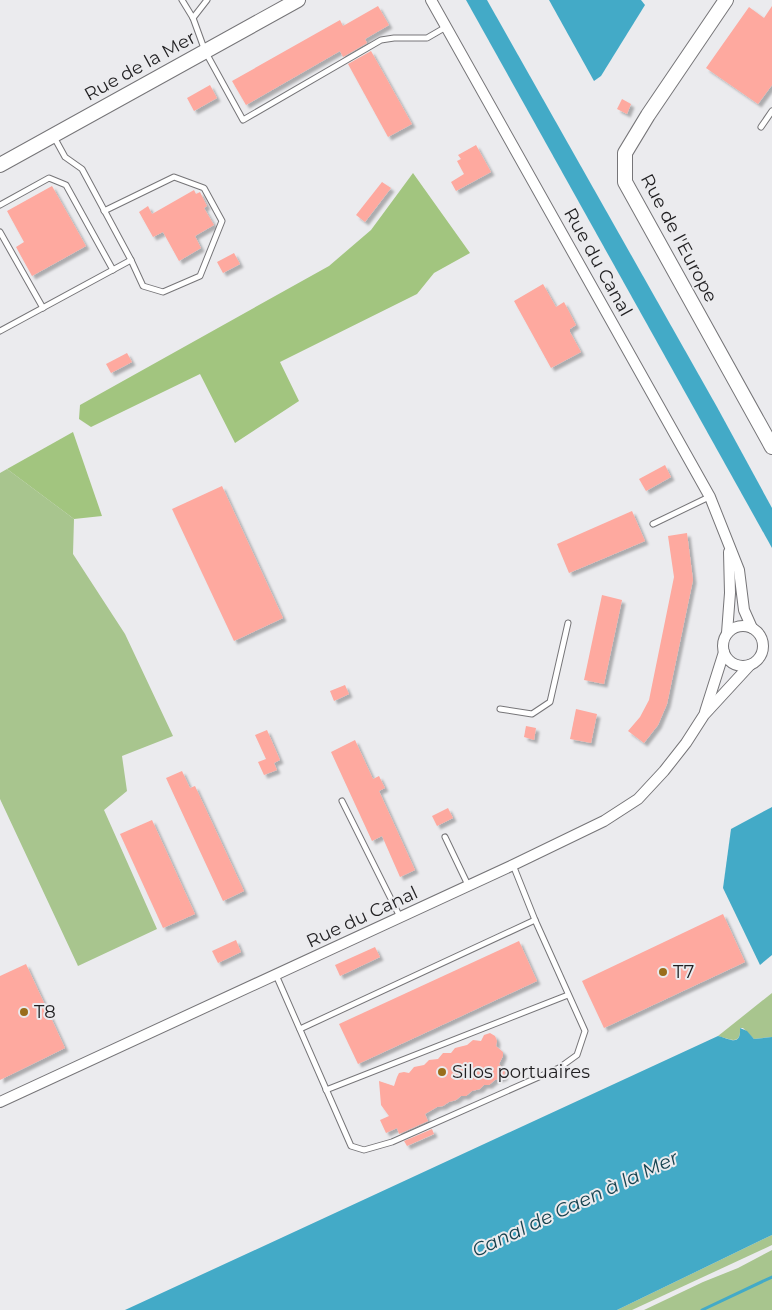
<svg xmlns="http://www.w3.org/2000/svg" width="772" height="1310" viewBox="0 0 772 1310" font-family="Montserrat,sans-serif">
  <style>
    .green { fill: #a8c58e }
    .forest { fill: #a2c57f }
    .water { fill: #43aac7 }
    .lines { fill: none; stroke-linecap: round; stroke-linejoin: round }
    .stream { stroke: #43aac7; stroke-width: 3 }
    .building { fill: #fea99f; filter: url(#shadow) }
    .lane-casing { stroke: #767578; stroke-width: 7 }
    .street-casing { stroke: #767578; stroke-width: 12 }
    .secondary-casing { stroke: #767578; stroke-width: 16 }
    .lane { stroke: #fff; stroke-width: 5 }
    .street { stroke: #fff; stroke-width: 10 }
    .secondary { stroke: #fff; stroke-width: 14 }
    .poi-dot { fill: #996d1b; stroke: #ebebee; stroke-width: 2 }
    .labels { text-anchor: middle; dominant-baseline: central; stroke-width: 4; stroke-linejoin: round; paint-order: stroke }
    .street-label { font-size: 18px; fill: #201f21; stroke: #ebebee }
    .poi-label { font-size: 18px; fill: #201f21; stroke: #ebebee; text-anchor: start }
    .water-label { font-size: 19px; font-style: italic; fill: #15424f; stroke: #ebebee }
  </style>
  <defs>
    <filter id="shadow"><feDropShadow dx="3.5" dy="3.5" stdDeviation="1" flood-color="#0004"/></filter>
  </defs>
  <rect width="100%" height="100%" fill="#ebebee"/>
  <g class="green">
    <polygon points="7,469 74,519 73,554 125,634 173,736 122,756 127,791 104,810 157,929 78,966 0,799 0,473"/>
    <path d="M 772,993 L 772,1037 L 754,1039 L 743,1028 L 740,1028 C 741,1046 730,1039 718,1036 Z"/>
    <polygon points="772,1235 772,1245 632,1310 617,1310"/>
    <polygon points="772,1250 772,1310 644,1310 703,1282 738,1268"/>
  </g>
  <g class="forest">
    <polygon points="413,173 470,253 434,273 417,294 280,362 299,401 235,443 200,374 91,427 79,419 80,405 329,266 371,230"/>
    <polygon points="73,432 102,516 74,519 7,469"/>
  </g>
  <g class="water">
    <polygon points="466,0 487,0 717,407 772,508 772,548"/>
    <polygon points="549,0 641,0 645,5 601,76 594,81"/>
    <polygon points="772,807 772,955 760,965 723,888 731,829"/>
    <path d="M 740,1028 L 747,1031 L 754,1039 L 772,1037 L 772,1235 L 617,1310 L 125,1310 L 718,1036 C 730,1039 741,1047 740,1028 Z"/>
  </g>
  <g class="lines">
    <polyline class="stream" points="702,1310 772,1277"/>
  </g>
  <g class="building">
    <polygon points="378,6 389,25 365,39 367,43 343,57 340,51 246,105 232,81 340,20 343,26"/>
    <polygon points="772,6 772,85 758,104 706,68 749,7 764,18"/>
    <polygon points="371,51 412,124 388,137 348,64"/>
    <polygon points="210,85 217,98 194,111 187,98"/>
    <polygon points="622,99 631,104 627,114 617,109"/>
    <polygon points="476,145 491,172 456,191 451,182 464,174 457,161 461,159 458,155"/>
    <polygon points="382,182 391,188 365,222 356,215"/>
    <polygon points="52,186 86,246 32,276 16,247 24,242 7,211"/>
    <polygon points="194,190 196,194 200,192 207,206 204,208 214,225 195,236 201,248 179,261 163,232 153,237 139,212 148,206 152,214"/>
    <polygon points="234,253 240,264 223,273 217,262"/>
    <polygon points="543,284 556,307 564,302 576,325 570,329 570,332 581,352 551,368 514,301"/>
    <polygon points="127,353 132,362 111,373 106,364"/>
    <polygon points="665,465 671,477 646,491 639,479"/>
    <polygon points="222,486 283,618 234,641 172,509"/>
    <polygon points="632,511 645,541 569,573 557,544"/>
    <polygon points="687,533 693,580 667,704 658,725 644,743 628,731 640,717 649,700 674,577 668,536"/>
    <polygon points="602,595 622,600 604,684 584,680"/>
    <polygon points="345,685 349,694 334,701 330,691"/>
    <polygon points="576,709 597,714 591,743 570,739"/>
    <polygon points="526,726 536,728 534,740 524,737"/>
    <polygon points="267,730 280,760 274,763 277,770 264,775 258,762 266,759 255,735"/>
    <polygon points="355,740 373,779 379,776 385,788 379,791 415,870 400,877 382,836 372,841 331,752"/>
    <polygon points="182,771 190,788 195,786 244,891 223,901 166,778"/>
    <polygon points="448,808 453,818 437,826 432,816"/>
    <polygon points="152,820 195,914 163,928 120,834"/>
    <polygon points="723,914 745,962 604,1028 582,981"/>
    <polygon points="236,940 241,952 218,963 212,951"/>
    <polygon points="519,941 537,981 358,1064 339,1024"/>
    <polygon points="375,947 380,957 340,976 335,965"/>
    <polygon points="26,964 65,1048 0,1080 0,976"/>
    <polygon points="490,1033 495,1036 497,1041 496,1046 503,1052 503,1056 499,1064 505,1071 504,1077 495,1080 489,1085 484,1085 480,1089 472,1091 466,1096 461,1096 456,1100 449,1102 443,1106 437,1107 425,1114 428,1121 399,1134 397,1128 386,1133 380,1120 389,1116 381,1105 379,1081 394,1086 397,1077 399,1073 404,1072 409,1073 414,1067 424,1065 429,1060 438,1059 443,1053 451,1053 455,1048 467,1045 473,1040 481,1041 484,1035"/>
    <polygon points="432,1129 434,1134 407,1146 404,1141"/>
  </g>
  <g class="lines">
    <g class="lane-casing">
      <g id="lane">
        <polyline points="182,0 193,18 205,51 243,120 381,40 394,38 427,38 446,27"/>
        <polyline points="193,18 207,0"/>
        <polyline points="761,127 772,111"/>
        <polyline points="0,205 49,178 66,185 113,270"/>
        <polyline points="104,211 174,177 204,188 222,221 200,276 163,292 143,286 131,260"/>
        <polyline points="0,232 43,308"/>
        <polyline points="0,331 131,260 82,169 65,157 54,137"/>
        <polyline points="653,524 709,497"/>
        <polyline points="500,709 532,714 550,702 568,623"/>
        <polyline points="342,801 400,917"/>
        <polyline points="445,837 468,885"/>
        <polyline points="276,975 351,1146 364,1150 392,1142 559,1068 577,1055 585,1031 535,920 513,865"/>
        <polyline points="300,1029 535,920"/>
        <polyline points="326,1090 568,995"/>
      </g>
    </g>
    <g class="street-casing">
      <g id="street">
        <polyline points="431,0 710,497 739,570 744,610 752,628"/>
        <circle cx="743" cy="646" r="20"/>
        <polyline points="727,633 730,593 729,552"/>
        <polyline points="705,712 724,652"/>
        <polyline points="0,1102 513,865 604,821 638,799 664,771 686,743 704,715 750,665"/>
      </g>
    </g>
    <g class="secondary-casing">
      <g id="secondary">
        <polyline points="726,0 648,115 625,153 625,182 772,447"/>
        <polyline points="0,165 298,0"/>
      </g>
    </g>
    <use href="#lane" class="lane"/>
    <use href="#street" class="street"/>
    <use href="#secondary" class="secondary"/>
  </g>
  <g class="poi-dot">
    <circle cx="663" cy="972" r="5"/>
    <circle cx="24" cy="1012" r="5"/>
    <circle cx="442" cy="1072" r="5"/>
  </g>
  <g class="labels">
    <g class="street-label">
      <text transform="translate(140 66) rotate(-29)">Rue de la Mer</text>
      <text transform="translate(679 238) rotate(62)">Rue de l'Europe</text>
      <text transform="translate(598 262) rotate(61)">Rue du Canal</text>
      <text transform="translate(362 917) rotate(-25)">Rue du Canal</text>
    </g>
    <g class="poi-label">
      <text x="673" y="972">T7</text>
      <text x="34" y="1012">T8</text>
      <text x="452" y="1072">Silos portuaires</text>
    </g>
    <g class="water-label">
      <text transform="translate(575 1204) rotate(-25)">Canal de Caen à la Mer</text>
    </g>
  </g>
</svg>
